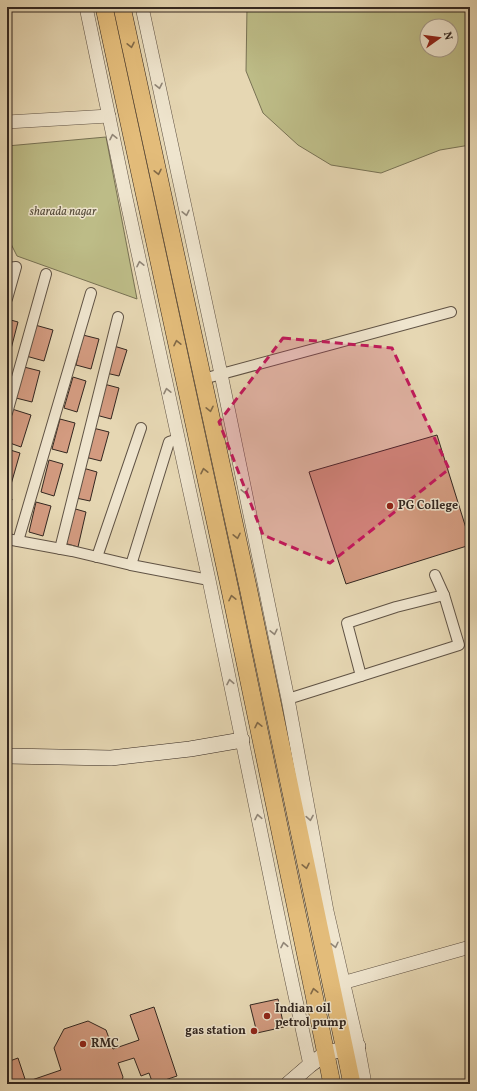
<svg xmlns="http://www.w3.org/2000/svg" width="477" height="1091" viewBox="0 0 477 1091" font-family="Vollkorn,serif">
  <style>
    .green { fill: #bdbc87; stroke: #787254; fill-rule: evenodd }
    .building { fill: #d39b80; stroke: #332720 }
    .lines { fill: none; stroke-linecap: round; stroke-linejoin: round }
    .minor-casing { stroke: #605345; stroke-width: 12 }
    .tertiary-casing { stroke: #605345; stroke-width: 14 }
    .secondary-casing { stroke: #332720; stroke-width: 16 }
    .trunk-casing { stroke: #332720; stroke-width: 18 }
    .minor { stroke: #efe5ce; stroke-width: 10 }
    .tertiary { stroke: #efe5ce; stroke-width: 13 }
    .secondary { stroke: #efe5ce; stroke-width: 15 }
    .trunk { stroke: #e3bc7a; stroke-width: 17 }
    .oneway { stroke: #826a48 }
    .oneway2 { stroke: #918677 }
    .marked { fill: #c2185b; fill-opacity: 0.2; stroke: #c2185b; stroke-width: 3; stroke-dasharray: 8 5; stroke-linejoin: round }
    .poi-dot { fill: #8f2418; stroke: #efe5ce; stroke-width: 1.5 }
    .labels { text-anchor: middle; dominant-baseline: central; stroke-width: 3; stroke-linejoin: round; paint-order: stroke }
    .park-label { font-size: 12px; font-style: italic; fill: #564c3a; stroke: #efe5ce }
    .poi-label { font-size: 12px; font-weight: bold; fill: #332720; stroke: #efe5ce; text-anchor: start }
  </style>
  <rect width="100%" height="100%" fill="#e6d7b3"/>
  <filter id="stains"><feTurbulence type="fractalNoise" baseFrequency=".005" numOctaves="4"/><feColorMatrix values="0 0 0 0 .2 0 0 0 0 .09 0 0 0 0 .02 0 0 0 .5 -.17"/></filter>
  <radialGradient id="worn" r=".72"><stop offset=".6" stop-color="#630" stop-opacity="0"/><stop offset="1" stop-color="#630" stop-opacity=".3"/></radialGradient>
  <g class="green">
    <path d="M 247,7 L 470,7 L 470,145 L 440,150 L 381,173 L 331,165 L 298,145 L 263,113 L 246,71 ZM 427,26 L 451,26 L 451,50 L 427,50 Z"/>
    <polygon points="106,137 137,299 17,256 7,236 7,146"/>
  </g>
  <g class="building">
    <polygon points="7,319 18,322 11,349 7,349"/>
    <polygon points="35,325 53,330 44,361 26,356"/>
    <polygon points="83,335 99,339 91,369 76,365"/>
    <polygon points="114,346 127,350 119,376 106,373"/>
    <polygon points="24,367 40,371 32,402 16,398"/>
    <polygon points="73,377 86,381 77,412 64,408"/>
    <polygon points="104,384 119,388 111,419 96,415"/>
    <polygon points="12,409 31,415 21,447 7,442 7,425"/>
    <polygon points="60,419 75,423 67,453 52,449"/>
    <polygon points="93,428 109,432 101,461 85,457"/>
    <polygon points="437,435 470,541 470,545 346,584 309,472"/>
    <polygon points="7,449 20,453 10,488 7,487"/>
    <polygon points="49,460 63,464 54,496 41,492"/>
    <polygon points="83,468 97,472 90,501 76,498"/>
    <polygon points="7,497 12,499 7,516"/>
    <polygon points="36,502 51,506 43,536 29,532"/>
    <polygon points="72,508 86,512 78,547 64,543"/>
    <polygon points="278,999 284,1027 257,1033 250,1005"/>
    <polygon points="154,1007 177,1076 153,1084 149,1073 141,1076 134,1058 118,1063 123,1077 121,1084 66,1084 66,1083 62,1084 7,1084 7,1062 18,1058 26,1082 61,1070 54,1048 64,1029 88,1021 106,1030 113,1049 139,1040 130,1015"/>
  </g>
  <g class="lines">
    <g class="minor-casing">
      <g id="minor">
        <polyline points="7,268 16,267 7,299"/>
        <polyline points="203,379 451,312"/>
        <polyline points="7,413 46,274"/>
        <polyline points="7,539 72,551 131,565 209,580"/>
        <polyline points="18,541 91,293"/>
        <polyline points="60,549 118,317"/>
        <polyline points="97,557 141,428"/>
        <polyline points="131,565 169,442 178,439"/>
        <polyline points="361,676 347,623 396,607 444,595"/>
        <polyline points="288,699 459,645 444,595 435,575"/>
      </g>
    </g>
    <g class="tertiary-casing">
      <g id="tertiary">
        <polyline points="86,7 126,198 209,580 286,954 310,1065"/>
        <polyline points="142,7 221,374 288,699 327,911 358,1046 365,1084"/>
        <polyline points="7,122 109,116"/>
        <polyline points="335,985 470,947"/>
      </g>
    </g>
    <g class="secondary-casing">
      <g id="secondary">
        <polyline points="7,756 111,758 190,749 242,740"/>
        <polyline points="288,1084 310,1065 326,1053 358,1046"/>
      </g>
    </g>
    <g class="trunk-casing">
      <g id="trunk">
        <polyline points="104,7 230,590 313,990 332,1084"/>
        <polyline points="122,7 248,587 352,1084"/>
      </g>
    </g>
    <use href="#minor" class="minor"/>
    <use href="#tertiary" class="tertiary"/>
    <use href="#secondary" class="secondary"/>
    <use href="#trunk" class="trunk"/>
  </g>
  <defs><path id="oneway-chevron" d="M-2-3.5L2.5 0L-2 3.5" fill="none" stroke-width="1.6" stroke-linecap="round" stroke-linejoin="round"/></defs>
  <g class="oneway">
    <use href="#oneway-chevron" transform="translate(131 45) rotate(78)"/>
    <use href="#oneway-chevron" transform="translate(158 172) rotate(78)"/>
    <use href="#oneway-chevron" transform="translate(177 343) rotate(-102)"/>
    <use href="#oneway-chevron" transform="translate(210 409) rotate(78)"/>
    <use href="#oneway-chevron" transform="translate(204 471) rotate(-102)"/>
    <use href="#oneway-chevron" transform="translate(237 536) rotate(78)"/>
    <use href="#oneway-chevron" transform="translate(232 598) rotate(-102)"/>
    <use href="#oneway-chevron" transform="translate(258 725) rotate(-102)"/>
    <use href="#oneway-chevron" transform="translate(306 866) rotate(78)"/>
    <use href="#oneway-chevron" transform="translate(314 991) rotate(-102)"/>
  </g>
  <g class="oneway2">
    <use href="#oneway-chevron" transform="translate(159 86) rotate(78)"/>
    <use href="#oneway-chevron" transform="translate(113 137) rotate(-102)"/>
    <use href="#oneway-chevron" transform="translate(186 213) rotate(78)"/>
    <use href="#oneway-chevron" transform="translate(140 264) rotate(-102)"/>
    <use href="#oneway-chevron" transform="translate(167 391) rotate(-102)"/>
    <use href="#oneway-chevron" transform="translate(245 491) rotate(78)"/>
    <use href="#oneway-chevron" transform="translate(274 632) rotate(78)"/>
    <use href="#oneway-chevron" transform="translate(230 682) rotate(-101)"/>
    <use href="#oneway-chevron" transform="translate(258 817) rotate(-101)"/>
    <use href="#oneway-chevron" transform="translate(310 818) rotate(80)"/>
    <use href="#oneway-chevron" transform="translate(284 945) rotate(-101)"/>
    <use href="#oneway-chevron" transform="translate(335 945) rotate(77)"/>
  </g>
  <path class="marked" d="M 283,338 L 392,348 L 449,469 L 330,563 L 263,535 L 219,422 Z"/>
  <g class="poi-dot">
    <circle cx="390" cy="506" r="4"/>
    <circle cx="267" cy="1016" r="4"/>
    <circle cx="254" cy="1031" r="4"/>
    <circle cx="83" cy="1044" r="4"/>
  </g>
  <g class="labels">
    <g class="park-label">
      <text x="63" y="212">sharada nagar</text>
    </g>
    <g class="poi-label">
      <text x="398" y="506">PG College</text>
      <text x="275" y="1009">Indian oil<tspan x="275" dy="14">petrol pump</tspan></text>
      <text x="246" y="1031" text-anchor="end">gas station</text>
      <text x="91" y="1044">RMC</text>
    </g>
  </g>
  <rect width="477" height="1091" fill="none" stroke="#e6d7b3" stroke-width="24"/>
  <rect x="8" y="8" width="461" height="1075" fill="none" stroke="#332720" stroke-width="2"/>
  <rect x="12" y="12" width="453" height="1067" fill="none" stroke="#332720"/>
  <g transform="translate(439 38) rotate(76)"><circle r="19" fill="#efe5ce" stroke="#a49988"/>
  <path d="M0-3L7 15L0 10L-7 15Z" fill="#8f2418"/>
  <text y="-6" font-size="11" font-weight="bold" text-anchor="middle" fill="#332720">N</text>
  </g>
  <rect width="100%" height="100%" filter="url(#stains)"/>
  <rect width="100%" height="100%" fill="url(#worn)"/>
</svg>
